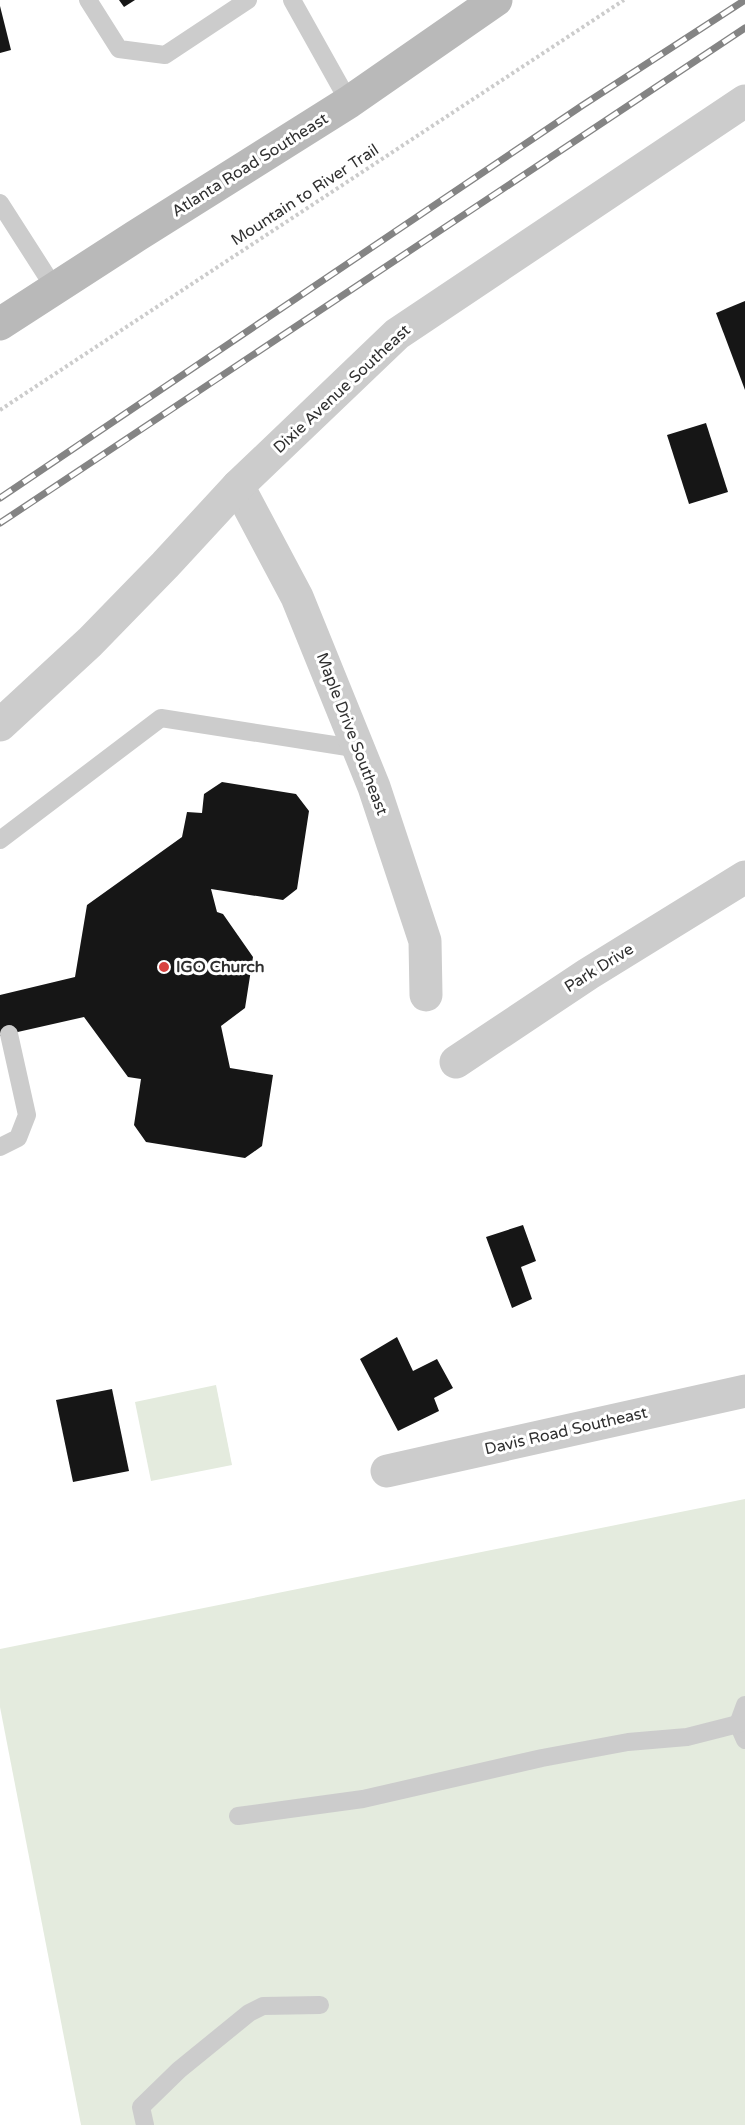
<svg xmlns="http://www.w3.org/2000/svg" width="745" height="2125" viewBox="0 0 745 2125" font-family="'Varela Round',sans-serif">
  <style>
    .green { fill: #e4ebde }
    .building { fill: #161616 }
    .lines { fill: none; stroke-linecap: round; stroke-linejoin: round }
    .path { stroke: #ccc; stroke-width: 4; stroke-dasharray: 3 3; stroke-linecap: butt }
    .service { stroke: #ccc; stroke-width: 18 }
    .minor { stroke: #ccc; stroke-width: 33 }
    .secondary { stroke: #b9b9b9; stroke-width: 33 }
    .rail-casing { stroke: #848484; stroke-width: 7 }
    .rail { stroke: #fff; stroke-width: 4.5; stroke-dasharray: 14; stroke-linecap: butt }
    .poi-dot { fill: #d8423f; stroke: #fff; stroke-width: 2 }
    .labels { text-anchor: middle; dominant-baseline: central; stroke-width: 6; stroke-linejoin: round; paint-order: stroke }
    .street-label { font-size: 16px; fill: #2f2f2f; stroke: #fff }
    .poi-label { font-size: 16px; font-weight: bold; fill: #2f2f2f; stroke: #fff; text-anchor: start }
  </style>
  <rect width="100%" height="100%" fill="#fff"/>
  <g class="green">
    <polygon points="216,1385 232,1465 151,1481 135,1402"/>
    <polygon points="745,1499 745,2125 81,2125 0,1707 0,1649"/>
  </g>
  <g class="building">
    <polygon points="119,0 135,0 124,7"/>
    <polygon points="0,6 11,50 0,53"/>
    <polygon points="745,301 745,390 716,313"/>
    <polygon points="706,423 728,492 689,504 667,435"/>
    <polygon points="222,782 296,794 309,811 297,889 283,900 211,889 217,912 223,914 253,957 245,1008 221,1026 230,1068 273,1075 262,1146 245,1158 146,1142 134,1125 141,1079 128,1077 84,1017 0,1036 0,995 75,977 87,905 182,837 187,812 202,813 204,794"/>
    <polygon points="523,1225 536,1261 521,1267 532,1299 512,1308 486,1237"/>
    <polygon points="397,1337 413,1371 437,1359 453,1388 434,1398 439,1411 398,1431 360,1359"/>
    <polygon points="112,1389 129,1471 73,1482 56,1400"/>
  </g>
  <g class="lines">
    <polyline class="path" points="0,410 624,0"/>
    <g class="service">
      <polyline points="88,0 119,49 165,55 248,0"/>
      <polyline points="292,0 349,102"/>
      <polyline points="0,203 55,289"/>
      <polyline points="0,840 161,718 360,749"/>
      <polyline points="0,1147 18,1138 27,1115 9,1034"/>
      <polyline points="745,1705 738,1724 745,1740"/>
      <polyline points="238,1816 363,1799 542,1758 628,1742 687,1737 738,1724"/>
      <polyline points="145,2125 141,2107 179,2070 249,2013 263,2006 320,2005"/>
    </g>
    <g class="minor">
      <polyline points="238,486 297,597 374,787 425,941 426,995"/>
      <polyline points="0,725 90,642 165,565 238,486 397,334 745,101"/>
      <polyline points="456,1062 588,974 745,877"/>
      <polyline points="387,1471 745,1391"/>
    </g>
    <polyline class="secondary" points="0,324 136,236 349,102 496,0"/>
    <g class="rail-casing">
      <g id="rail">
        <polyline points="0,498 583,105 745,0"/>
        <polyline points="0,523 745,28"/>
      </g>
    </g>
    <use href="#rail" class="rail"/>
  </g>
  <circle class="poi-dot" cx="164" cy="967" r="6"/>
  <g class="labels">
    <g class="street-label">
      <text transform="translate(250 165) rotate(-32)">Atlanta Road Southeast</text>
      <text transform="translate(305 195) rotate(-33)">Mountain to River Trail</text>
      <text transform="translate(342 389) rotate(-43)">Dixie Avenue Southeast</text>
      <text transform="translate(352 734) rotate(69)">Maple Drive Southeast</text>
      <text transform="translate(599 968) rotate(-32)">Park Drive</text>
      <text transform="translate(566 1431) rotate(-13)">Davis Road Southeast</text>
    </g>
    <g class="poi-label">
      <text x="176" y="967">IGO Church</text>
    </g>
  </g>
</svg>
